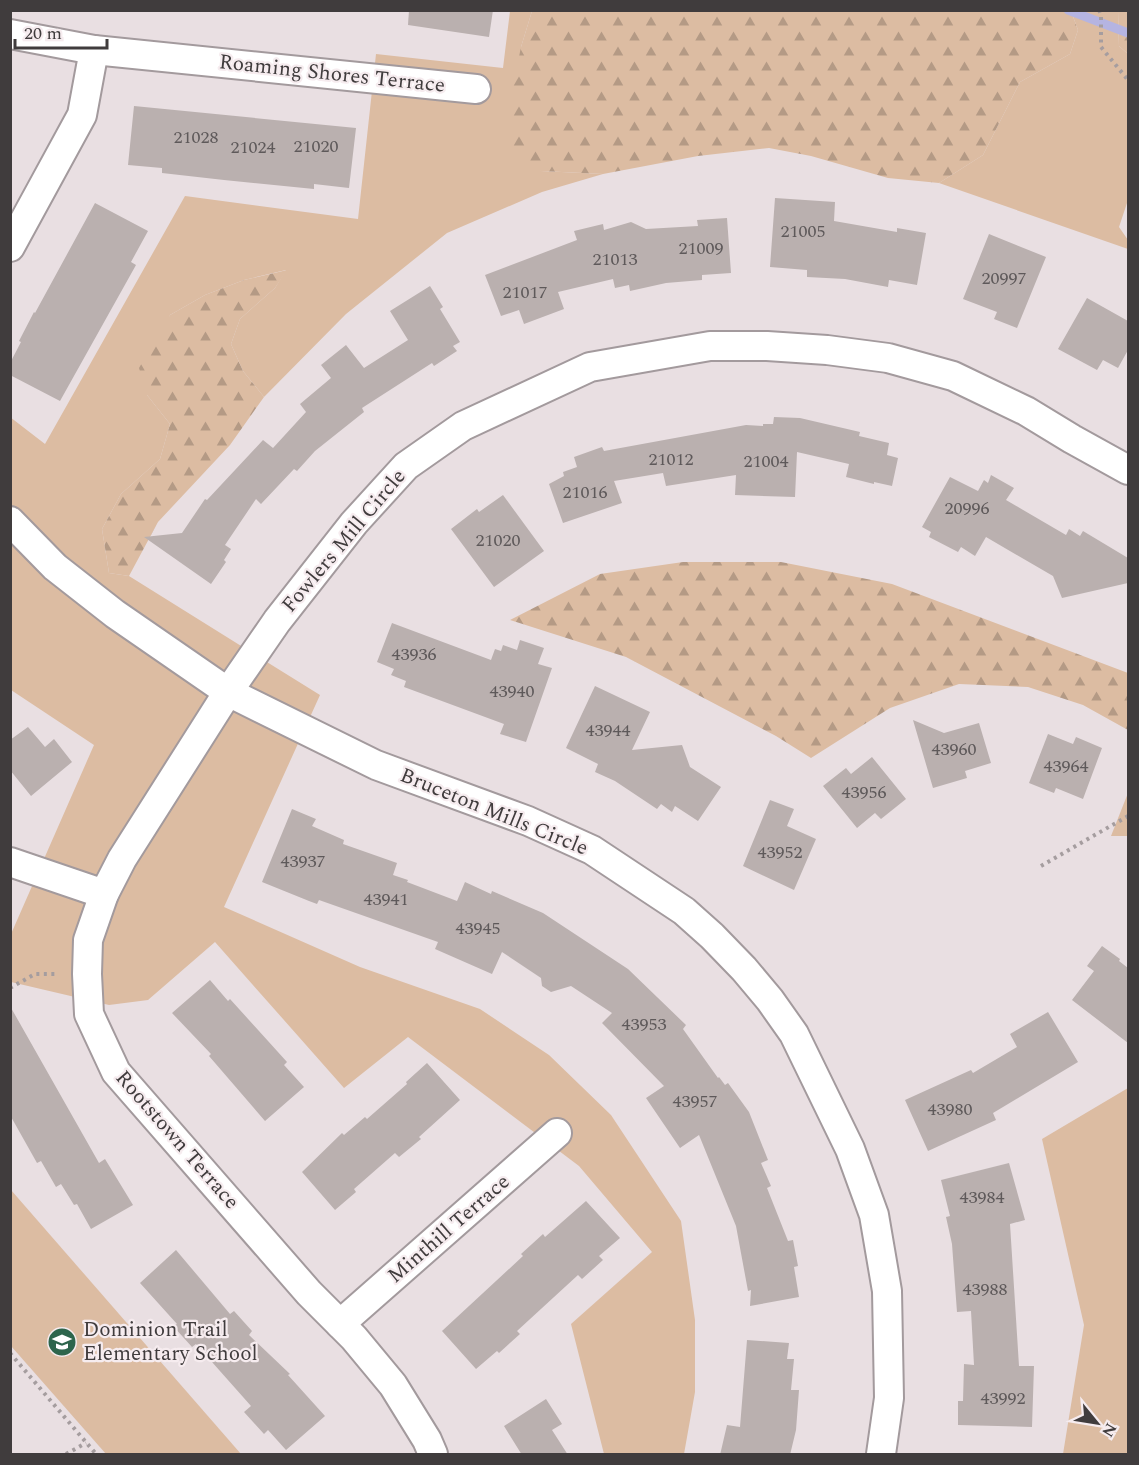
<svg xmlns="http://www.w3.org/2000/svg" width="1139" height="1465" viewBox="0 0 1139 1465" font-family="Spectral,serif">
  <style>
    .grass { fill: #dcbca2 }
    .forest { fill: url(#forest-firs) }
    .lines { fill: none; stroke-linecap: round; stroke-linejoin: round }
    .stream { stroke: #b5b4e1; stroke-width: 9 }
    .building { fill: #bab0af }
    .street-casing { stroke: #a39a9d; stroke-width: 32 }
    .path { stroke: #a59d9f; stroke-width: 4; stroke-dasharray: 3 4.5; stroke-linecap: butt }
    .street { stroke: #fff; stroke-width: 28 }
    .labels { text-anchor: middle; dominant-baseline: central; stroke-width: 4.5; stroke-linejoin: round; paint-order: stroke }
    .number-label { font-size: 18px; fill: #5e595a }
    .street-label { font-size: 21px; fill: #403c3d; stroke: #f6ecef }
    .poi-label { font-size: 21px; fill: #403c3d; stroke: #f6ecef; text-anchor: start }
  </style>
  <defs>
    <pattern id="forest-firs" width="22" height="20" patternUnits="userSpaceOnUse" patternTransform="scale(1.5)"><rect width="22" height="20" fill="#dcbca2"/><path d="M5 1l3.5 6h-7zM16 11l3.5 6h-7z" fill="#b49a85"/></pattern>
  </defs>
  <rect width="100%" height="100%" fill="#e9dfe2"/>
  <g class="grass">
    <polygon points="510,11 532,11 521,47 541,171 603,174 542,192 447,233 346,314 264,397 243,371 231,344 240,319 275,288 286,270 244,280 205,295 170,315 147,395 170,424 160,459 121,494 102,529 109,573 129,576 320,695 224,907 360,967 480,1009 549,1055 611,1115 681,1221 695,1320 695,1392 684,1454 604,1454 571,1324 652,1252 579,1166 408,1037 344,1088 215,942 148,1000 109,1005 11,982 11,934 94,745 11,690 10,417 45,444 185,196 358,219 376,54 503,68"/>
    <polygon points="1071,11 1118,11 1119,46 1128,54 1128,200 1119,227 1128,240 1128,249 939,183 983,155 1020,82 1070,54 1078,30"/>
    <polygon points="1128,793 1128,836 1111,836"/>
    <polygon points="1128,1088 1128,1454 1063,1454 1084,1325 1042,1139"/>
    <polygon points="10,1190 11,1190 241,1454 106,1454 11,1346"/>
  </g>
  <g class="forest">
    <polygon points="1071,11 1078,30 1070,54 1020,82 983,155 939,183 888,178 811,156 769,148 698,156 603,174 541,171 515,154 506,120 521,47 532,11"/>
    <polygon points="1118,11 1128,11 1128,54 1119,46"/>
    <polygon points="287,270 275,288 240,319 231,344 243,371 264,397 230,445 158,522 129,576 109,573 102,529 121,494 160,459 170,424 147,395 139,368 170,315 205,295 244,280"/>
    <polygon points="683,562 781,562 892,584 1128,673 1128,730 1083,705 1028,687 959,684 890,708 811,758 776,736 626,657 510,620 600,574"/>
  </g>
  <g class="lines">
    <polyline class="stream" points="1068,10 1128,33"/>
  </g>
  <g class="building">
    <polygon points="409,10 493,10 489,37 408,25"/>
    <polygon points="134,106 356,128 349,188 314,184 314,189 224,180 162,173 162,168 128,165"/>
    <polygon points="775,198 835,202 834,221 897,232 897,228 926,233 917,285 889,280 888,287 845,279 807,277 807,270 770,267"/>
    <polygon points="95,203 148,231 131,262 136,265 60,401 10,375 10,363 21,342 19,341 34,312 35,313"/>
    <polygon points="727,218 731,273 702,275 702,280 666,283 630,291 629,285 615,288 613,279 558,292 564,309 524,324 519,310 501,316 485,275 577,240 574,231 603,224 604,230 631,222 646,229 698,226 697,220"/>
    <polygon points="989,234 1046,257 1017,328 994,319 997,312 963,299"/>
    <polygon points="430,286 443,307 440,309 460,342 453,346 457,351 434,366 432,363 362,408 364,412 315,451 297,471 294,469 261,504 256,499 225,545 231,549 224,560 226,562 211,584 144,537 182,533 205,499 207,500 263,440 273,448 306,412 300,404 331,378 321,365 346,345 364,368 408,340 390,311"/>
    <polygon points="1087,298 1128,321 1128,350 1118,368 1103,360 1097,370 1058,349"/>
    <polygon points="774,417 800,418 860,432 859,436 889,443 887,455 898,458 892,486 874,482 874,484 846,477 849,464 797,452 795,497 735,495 736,475 666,486 663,473 614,481 622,503 563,523 549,484 564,476 563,472 577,467 574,457 602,447 604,451 746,425 763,426 763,424 773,424"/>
    <polygon points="991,475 1014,488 1006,500 1066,535 1069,529 1080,536 1083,531 1128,558 1128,583 1062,598 1053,576 986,537 975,556 961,547 958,552 929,537 931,532 922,527 950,477 978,491 984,480 988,483"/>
    <polygon points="503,495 544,551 494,587 451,529 477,509 479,512"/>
    <polygon points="392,623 491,660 495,649 501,651 503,645 517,650 520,640 544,648 538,664 552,668 526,742 500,734 504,724 404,687 406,681 391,675 394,669 377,662"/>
    <polygon points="595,686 650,712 632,750 682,745 690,767 721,787 698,821 675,806 672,812 661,804 657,809 615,781 595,772 598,764 566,748"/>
    <polygon points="913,720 944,733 979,723 991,763 965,771 967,778 933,788"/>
    <polygon points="28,727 45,747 54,739 72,762 31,796 10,770 10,740"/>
    <polygon points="1048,734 1073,744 1076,737 1102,748 1083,799 1056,788 1054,793 1029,783"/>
    <polygon points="872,757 906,799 881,819 875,813 857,828 823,786 846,768 851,774"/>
    <polygon points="770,800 794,809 787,826 816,839 794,890 743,866"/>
    <polygon points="292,809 316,819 312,826 344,840 343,844 397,863 393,875 408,880 407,882 457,901 465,882 491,894 492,891 543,913 628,969 686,1025 683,1029 718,1078 719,1077 725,1085 728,1083 749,1112 768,1160 761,1163 771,1186 767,1188 788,1241 793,1240 798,1266 794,1267 799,1297 750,1306 751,1290 748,1291 736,1226 699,1135 680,1148 646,1098 664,1086 602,1023 612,1013 571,986 551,992 542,986 541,978 502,952 492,974 435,949 438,942 319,900 317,904 309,901 262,882"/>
    <polygon points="1102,946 1120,959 1119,961 1128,968 1128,1043 1072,1000 1094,971 1087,966"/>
    <polygon points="210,980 228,1001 230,999 287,1062 284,1065 304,1087 265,1121 209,1056 211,1054 172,1013"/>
    <polygon points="10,1006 99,1163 105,1159 133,1205 91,1229 77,1204 74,1205 61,1184 56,1187 41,1161 37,1163 10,1115"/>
    <polygon points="1048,1012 1078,1062 993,1113 996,1120 928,1151 905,1100 971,1070 973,1073 1017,1047 1010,1034"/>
    <polygon points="427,1063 460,1100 419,1137 421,1139 399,1157 395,1153 354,1189 356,1192 335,1210 302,1172 342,1133 344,1135 365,1117 367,1119 407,1084 406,1082"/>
    <polygon points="1009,1163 1025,1220 1010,1224 1019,1366 1034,1366 1032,1427 958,1425 958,1401 963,1401 964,1364 974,1365 971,1311 957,1312 952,1244 946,1217 950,1216 941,1180"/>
    <polygon points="586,1201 620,1238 599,1256 603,1260 582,1279 578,1275 517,1331 520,1334 499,1353 497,1351 476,1369 442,1331 523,1256 521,1254 543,1234 545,1237"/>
    <polygon points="176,1250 230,1314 234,1311 252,1331 249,1335 290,1374 288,1375 325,1416 286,1450 268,1430 264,1434 244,1412 251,1406 196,1344 192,1347 173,1326 177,1324 140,1283"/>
    <polygon points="747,1340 789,1343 787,1359 794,1359 791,1390 799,1390 796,1430 790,1455 720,1455 727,1425 740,1427"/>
    <polygon points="546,1399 562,1424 552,1430 568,1455 522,1455 504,1426"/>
  </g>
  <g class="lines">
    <g class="street-casing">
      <g id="street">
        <polyline points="10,34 94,50 476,89"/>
        <polyline points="10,247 82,115 94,50"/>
        <polyline points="10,521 55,567 115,614 228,692 376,765 528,821 592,850 684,911 712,936 744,969 770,1000 794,1034 850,1149 874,1215 887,1291 889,1398 881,1454"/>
        <polyline points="10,862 104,894"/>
        <polyline points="340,1324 557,1133"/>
        <polyline points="433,1454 427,1440 393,1385 354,1338 309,1293 116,1072 89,1014 87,974 88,940 104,894 122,859 228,692 277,621 354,523 406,466 463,426 590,367 710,346 767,346 827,350 888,358 953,376 1026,411 1072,439 1128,470"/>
      </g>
    </g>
    <g class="path">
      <polyline points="1099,10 1101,15 1101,47 1128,80"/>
      <polyline points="1041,866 1128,816"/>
      <polyline points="10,988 35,974 57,974"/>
      <polyline points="10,1353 96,1454"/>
      <polyline points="66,1454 86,1443"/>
    </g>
    <use href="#street" class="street"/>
  </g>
  <defs>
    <g id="school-disc" transform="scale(1.5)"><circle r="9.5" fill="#2d654c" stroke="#f6ecef"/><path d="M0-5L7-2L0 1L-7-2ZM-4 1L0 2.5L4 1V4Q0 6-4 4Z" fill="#fff"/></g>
  </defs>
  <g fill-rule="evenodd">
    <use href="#school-disc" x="62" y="1342"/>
  </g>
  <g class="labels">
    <g class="number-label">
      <text x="196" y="137">21028</text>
      <text x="316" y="146">21020</text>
      <text x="253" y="147">21024</text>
      <text x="803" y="231">21005</text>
      <text x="701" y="248">21009</text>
      <text x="615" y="259">21013</text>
      <text x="1004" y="278">20997</text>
      <text x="525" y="292">21017</text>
      <text x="671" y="459">21012</text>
      <text x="766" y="461">21004</text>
      <text x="585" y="492">21016</text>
      <text x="967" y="508">20996</text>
      <text x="498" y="540">21020</text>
      <text x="414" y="654">43936</text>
      <text x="512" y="691">43940</text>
      <text x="608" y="730">43944</text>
      <text x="954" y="749">43960</text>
      <text x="1066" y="766">43964</text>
      <text x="864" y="792">43956</text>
      <text x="780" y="852">43952</text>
      <text x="303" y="861">43937</text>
      <text x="386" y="899">43941</text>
      <text x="478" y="928">43945</text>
      <text x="644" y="1024">43953</text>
      <text x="695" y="1101">43957</text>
      <text x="950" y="1109">43980</text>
      <text x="982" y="1197">43984</text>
      <text x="985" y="1289">43988</text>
      <text x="1003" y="1398">43992</text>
    </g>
    <g class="street-label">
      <text transform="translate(332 74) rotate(6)">Roaming Shores Terrace</text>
      <text transform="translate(344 541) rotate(-50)">Fowlers Mill Circle</text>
      <text transform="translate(494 812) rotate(22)">Bruceton Mills Circle</text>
      <text transform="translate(177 1140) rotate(49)">Rootstown Terrace</text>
      <text transform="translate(449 1229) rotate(-41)">Minthill Terrace</text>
    </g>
    <g class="poi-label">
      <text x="83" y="1330">Dominion Trail<tspan x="83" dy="24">Elementary School</tspan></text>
    </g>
  </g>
  <rect width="1139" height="1465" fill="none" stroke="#403c3d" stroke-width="24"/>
  <g transform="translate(1097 1423) rotate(120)" stroke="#f6ecef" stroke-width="4.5" paint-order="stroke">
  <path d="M0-4.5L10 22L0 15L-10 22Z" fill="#403c3d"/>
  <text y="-9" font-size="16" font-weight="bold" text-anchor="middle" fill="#403c3d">N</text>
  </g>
  <path d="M15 39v9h92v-9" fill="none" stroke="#403c3d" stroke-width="3"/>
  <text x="24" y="39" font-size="18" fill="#403c3d" stroke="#f6ecef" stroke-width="4.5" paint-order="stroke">20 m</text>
</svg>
